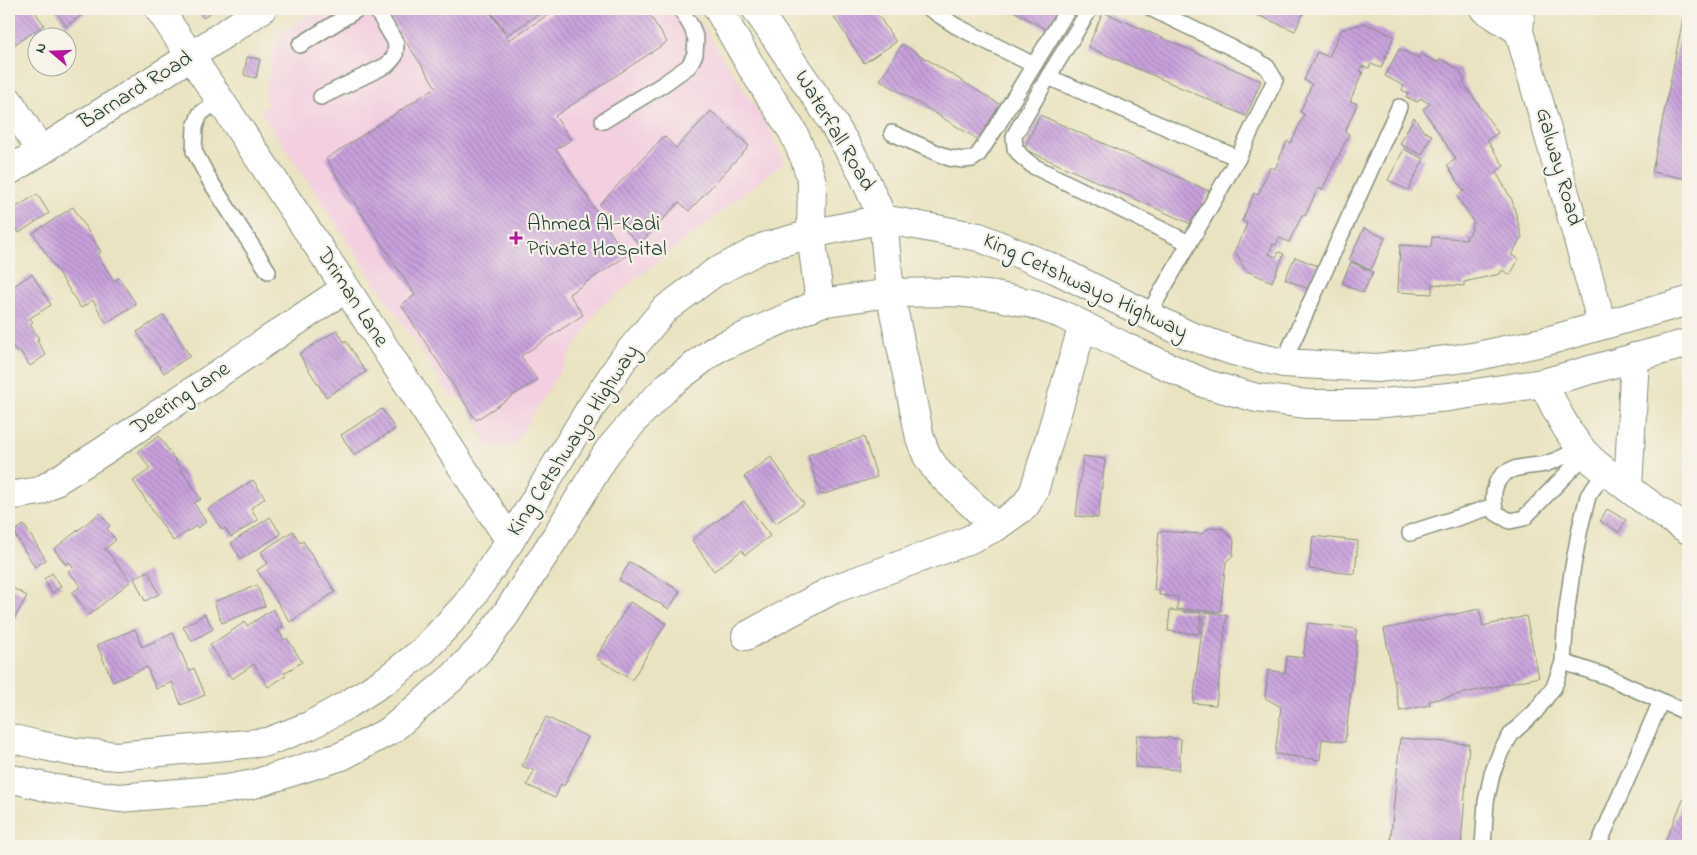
<svg xmlns="http://www.w3.org/2000/svg" width="1697" height="855" viewBox="0 0 1697 855" font-family="'Indie Flower',sans-serif">
  <style>
    .built { fill: #f3cfe0 }
    .building { fill: url(#building-back-hatch) }
    .lines { fill: none; stroke-linecap: round; stroke-linejoin: round }
    .lane-casing { stroke: #84907a; stroke-width: 18 }
    .street-casing { stroke: #84907a; stroke-width: 30 }
    .secondary-casing { stroke: #84907a; stroke-width: 30 }
    .lane { stroke: #fff; stroke-width: 15 }
    .street { stroke: #fff; stroke-width: 28 }
    .secondary { stroke: #fff; stroke-width: 28 }
    .poi-dot { fill: #b5179e; stroke: #f7f3e8; stroke-width: 2 }
    .labels { text-anchor: middle; dominant-baseline: central; stroke-width: 4.5; stroke-linejoin: round; paint-order: stroke }
    .street-label { font-size: 22px; fill: #1f3d34; stroke: #f7f3e8 }
    .poi-label { font-size: 22px; fill: #1f3d34; stroke: #f7f3e8; text-anchor: start }
  </style>
  <defs>
    <pattern id="building-back-hatch" width="6" height="6" patternUnits="userSpaceOnUse" patternTransform="scale(1.25)"><rect width="6" height="6" fill="#c9a1dd"/><path d="M-1 5l2 2M0 0l6 6M5-1l2 2" fill="none" stroke="#a384b4"/></pattern>
  </defs>
  <rect width="100%" height="100%" fill="#f7f3e8"/>
  <filter id="ink" filterUnits="userSpaceOnUse"><feTurbulence type="fractalNoise" baseFrequency=".02" numOctaves="2"/><feDisplacementMap in="SourceGraphic" scale="10" xChannelSelector="R" yChannelSelector="G"/><feConvolveMatrix kernelMatrix="1 2 1 2 8 2 1 2 1" color-interpolation-filters="sRGB"/></filter>
  <filter id="wash" filterUnits="userSpaceOnUse"><feTurbulence type="fractalNoise" baseFrequency=".0096" numOctaves="4" result="noise"/><feDisplacementMap in="SourceGraphic" scale="20" xChannelSelector="R" yChannelSelector="G"/><feGaussianBlur stdDeviation="1.12" result="paint"/><feColorMatrix in="noise" values="0 0 0 0 0 0 0 0 0 0 0 0 0 0 0 0 0 1.4 0 .05"/><feComposite in="paint" operator="in"/></filter>
  <g filter="url(#wash)">
    <rect width="100%" height="100%" fill="#eae3c1"/>
    <polygon class="built" points="317,9 691,9 764,120 785,161 599,308 513,447 488,448 476,421 458,394 452,398 260,110 268,105 264,97 277,35"/>
    <g id="blocks">
      <g class="building">
        <polygon points="9,9 33,9 44,25 9,48"/>
        <polygon points="55,9 91,9 66,26"/>
        <polygon points="197,9 216,9 203,18"/>
        <polygon points="384,9 488,9 509,40 557,9 646,9 667,42 555,116 571,140 556,149 626,256 569,294 583,315 521,356 537,380 476,420 401,305 415,295 326,159 436,87"/>
        <polygon points="489,9 546,9 507,35"/>
        <polygon points="829,9 874,9 896,42 864,63"/>
        <polygon points="1010,9 1060,9 1047,30"/>
        <polygon points="1243,9 1305,9 1295,31"/>
        <polygon points="1103,12 1261,81 1246,116 1088,47"/>
        <polygon points="1684,14 1688,15 1688,179 1652,172"/>
        <polygon points="1365,23 1394,36 1381,68 1371,64 1369,68 1362,66 1360,71 1363,72 1350,101 1357,104 1345,132 1349,134 1322,190 1318,188 1305,216 1302,215 1289,242 1279,238 1276,245 1273,244 1269,254 1276,257 1279,252 1284,254 1272,282 1245,270 1235,250 1247,224 1242,221 1254,193 1258,195 1270,167 1275,169 1287,141 1291,143 1304,114 1300,112 1312,84 1304,80 1317,52 1329,57 1341,30"/>
        <polygon points="902,44 1001,105 979,140 880,80"/>
        <polygon points="1399,49 1418,58 1421,54 1438,63 1440,59 1460,70 1465,80 1463,82 1498,133 1487,140 1504,166 1496,172 1512,200 1522,237 1511,255 1519,259 1510,275 1502,270 1500,274 1464,282 1464,286 1432,284 1432,294 1398,292 1400,245 1431,247 1432,237 1467,239 1466,236 1469,235 1472,229 1472,224 1474,223 1457,196 1464,191 1447,165 1456,159 1423,109 1430,104 1420,98 1418,102 1406,97 1408,93 1402,90 1404,86 1385,76"/>
        <polygon points="247,57 260,59 256,78 244,75"/>
        <polygon points="711,111 749,146 689,211 679,202 640,244 599,205 664,136 676,148"/>
        <polygon points="1040,115 1209,191 1193,225 1024,149"/>
        <polygon points="1414,117 1423,131 1432,135 1422,155 1400,144"/>
        <polygon points="1404,149 1424,159 1408,190 1388,180"/>
        <polygon points="37,194 49,213 19,233 9,217 9,212"/>
        <polygon points="73,207 101,252 97,254 114,281 119,278 136,304 106,323 93,300 81,308 33,233"/>
        <polygon points="1364,228 1385,238 1371,270 1349,260"/>
        <polygon points="1295,257 1318,266 1308,289 1285,279"/>
        <polygon points="1351,262 1373,272 1363,293 1342,283"/>
        <polygon points="32,274 51,305 30,318 33,322 30,324 39,339 37,341 46,355 30,366 20,351 17,353 9,341 9,289"/>
        <polygon points="164,315 190,356 164,373 137,332"/>
        <polygon points="337,330 344,342 346,341 366,372 326,397 299,354"/>
        <polygon points="382,409 395,429 354,455 341,435"/>
        <polygon points="159,436 201,499 194,503 206,522 198,528 196,526 173,541 133,481 150,469 138,451"/>
        <polygon points="864,437 877,477 821,495 808,455"/>
        <polygon points="1083,456 1105,459 1098,518 1076,516"/>
        <polygon points="771,457 804,504 776,523 744,477"/>
        <polygon points="253,480 265,498 251,508 258,520 231,537 225,528 222,530 208,509"/>
        <polygon points="744,501 770,536 745,555 742,550 714,571 692,540"/>
        <polygon points="1607,509 1626,520 1619,532 1600,521"/>
        <polygon points="100,513 110,526 107,529 116,540 105,549 131,581 89,615 72,593 81,586 68,571 73,567 69,562 66,565 54,549"/>
        <polygon points="270,517 281,534 241,559 231,543"/>
        <polygon points="24,525 46,560 35,567 13,532"/>
        <polygon points="1209,528 1224,529 1234,540 1233,555 1226,562 1220,612 1177,609 1178,597 1159,595 1160,590 1154,590 1159,531 1202,534"/>
        <polygon points="293,531 300,543 303,541 335,592 290,622 257,570 268,563 261,552"/>
        <polygon points="1313,536 1358,541 1355,574 1309,569"/>
        <polygon points="630,562 680,591 669,609 619,580"/>
        <polygon points="148,571 159,594 145,601 134,578"/>
        <polygon points="52,573 61,586 52,593 44,579"/>
        <polygon points="257,585 265,606 222,623 214,602"/>
        <polygon points="9,586 27,596 9,628"/>
        <polygon points="630,602 666,623 632,680 596,658"/>
        <polygon points="273,609 283,626 278,629 284,640 287,638 302,662 284,673 286,676 268,687 254,664 232,679 210,645 245,622 247,626"/>
        <polygon points="1479,609 1483,626 1526,616 1539,677 1429,701 1430,705 1400,711 1384,629"/>
        <polygon points="1170,610 1201,613 1199,634 1168,631"/>
        <polygon points="1204,612 1227,615 1216,705 1193,703"/>
        <polygon points="205,614 213,629 192,641 183,627"/>
        <polygon points="1308,623 1357,629 1355,640 1357,640 1345,742 1322,739 1320,760 1275,754 1281,707 1265,698 1268,670 1285,673 1287,656 1303,658"/>
        <polygon points="135,629 142,647 173,633 189,671 194,668 205,695 181,705 172,682 156,689 147,667 113,682 97,645"/>
        <polygon points="546,717 588,737 564,786 561,784 555,798 527,785 534,771 522,766"/>
        <polygon points="1137,735 1181,739 1179,770 1135,767"/>
        <polygon points="1400,738 1469,744 1461,846 1390,846"/>
        <polygon points="1688,789 1688,846 1663,846"/>
      </g>
    </g>
  </g>
  <g filter="url(#ink)">
    <use href="#blocks" fill-opacity="0" stroke="#84907a" stroke-width="1"/>
    <g class="lines">
      <g class="lane-casing">
        <g id="lane">
          <polyline points="930,9 956,26 1034,65"/>
          <polyline points="1090,9 1048,77 1014,136 1015,148 1021,156 1033,166 1189,243"/>
          <polyline points="300,45 358,9"/>
          <polyline points="1048,77 1238,158"/>
          <polyline points="321,97 387,65 395,56 396,43 376,9"/>
          <polyline points="220,99 200,114 195,127 194,151 210,181 268,271"/>
          <polyline points="603,121 662,85 689,66 695,54 696,40 692,28 681,9"/>
          <polyline points="892,133 949,158 963,160 972,159 978,155 995,129 1068,9"/>
          <polyline points="1148,315 1238,158 1275,80 1267,67 1255,59 1152,9"/>
          <polyline points="1283,363 1399,107"/>
          <path d="M 1580,448 C 1569,455 1557,460 1545,464 C 1535,466 1524,466 1514,469 C 1493,475 1491,496 1496,513 L 1510,521 L 1524,518 L 1586,454"/>
          <polyline points="1410,533 1494,506"/>
          <polyline points="1563,662 1608,677 1661,701 1598,846"/>
          <polyline points="1661,701 1688,713"/>
          <polyline points="1483,846 1486,802 1492,774 1501,751 1512,733 1535,712 1554,687 1563,662 1566,616 1572,572 1580,528 1588,496 1605,471 1611,468"/>
        </g>
      </g>
      <g class="street-casing">
        <g id="street">
          <polyline points="159,9 346,288 510,541"/>
          <polyline points="1484,9 1519,31"/>
          <polyline points="1521,9 1519,31 1602,324"/>
          <polyline points="9,101 41,151"/>
          <polyline points="9,171 191,56 262,9"/>
          <polyline points="890,293 920,438 927,456 938,472 996,527"/>
          <path d="M 1543,383 C 1554,405 1564,427 1579,446 C 1589,460 1605,471 1619,481 C 1642,499 1664,515 1688,530"/>
          <polyline points="1628,488 1635,357"/>
          <polyline points="9,494 15,495 40,491 102,452 346,288"/>
          <polyline points="746,636 834,589 964,542 996,527 1025,506 1034,491 1083,325"/>
        </g>
      </g>
      <g class="secondary-casing">
        <g id="secondary">
          <polyline points="718,9 752,68 793,132 805,159 812,182 811,234 820,303"/>
          <polyline points="756,9 827,113 861,170 883,219 890,293"/>
          <polyline points="9,738 39,745 74,752 117,756 225,746 267,742 309,726 350,703 386,680 423,651 466,605 510,541 588,412 624,358 664,310 714,273 764,247 811,234 883,219 979,237 1055,269 1188,335 1233,351 1283,363 1377,368 1473,357 1547,341 1688,301"/>
          <polyline points="9,778 50,788 119,798 227,789 254,784 342,756 391,730 453,677 481,648 506,614 555,538 608,451 639,415 669,385 716,349 820,303 890,293 957,292 995,296 1033,304 1061,314 1127,348 1206,384 1257,398 1307,404 1373,404 1449,397 1543,383 1688,343"/>
        </g>
      </g>
      <use href="#lane" class="lane"/>
      <use href="#street" class="street"/>
      <use href="#secondary" class="secondary"/>
    </g>
  </g>
  <path class="poi-dot" d="M513.5 230.5h5v5h5v5h-5v5h-5v-5h-5v-5h5z"/>
  <g class="labels">
    <g class="street-label">
      <text transform="translate(136 91) rotate(-32)">Barnard Road</text>
      <text transform="translate(834 131) rotate(59)">Waterfall Road</text>
      <text transform="translate(1558 167) rotate(74)">Galway Road</text>
      <text transform="translate(1085 287) rotate(25)">King Cetshwayo Highway</text>
      <text transform="translate(352 298) rotate(57)">Driman Lane</text>
      <text transform="translate(181 399) rotate(-34)">Deering Lane</text>
      <text transform="translate(574 441) rotate(-57)">King Cetshwayo Highway</text>
    </g>
    <g class="poi-label">
      <text x="527" y="225">Ahmed Al-Kadi<tspan x="527" dy="25">Private Hospital</tspan></text>
    </g>
  </g>
  <rect width="1697" height="855" fill="none" stroke="#f7f3e8" stroke-width="30"/>
  <g transform="translate(52 52) rotate(289)"><circle r="24" fill="#f7f3e8" stroke="#a1aaa0"/>
  <path d="M0-4L9 19L0 12L-9 19Z" fill="#b5179e"/>
  <text y="-8" font-size="14" font-weight="bold" text-anchor="middle" fill="#1f3d34">N</text>
  </g>
</svg>
